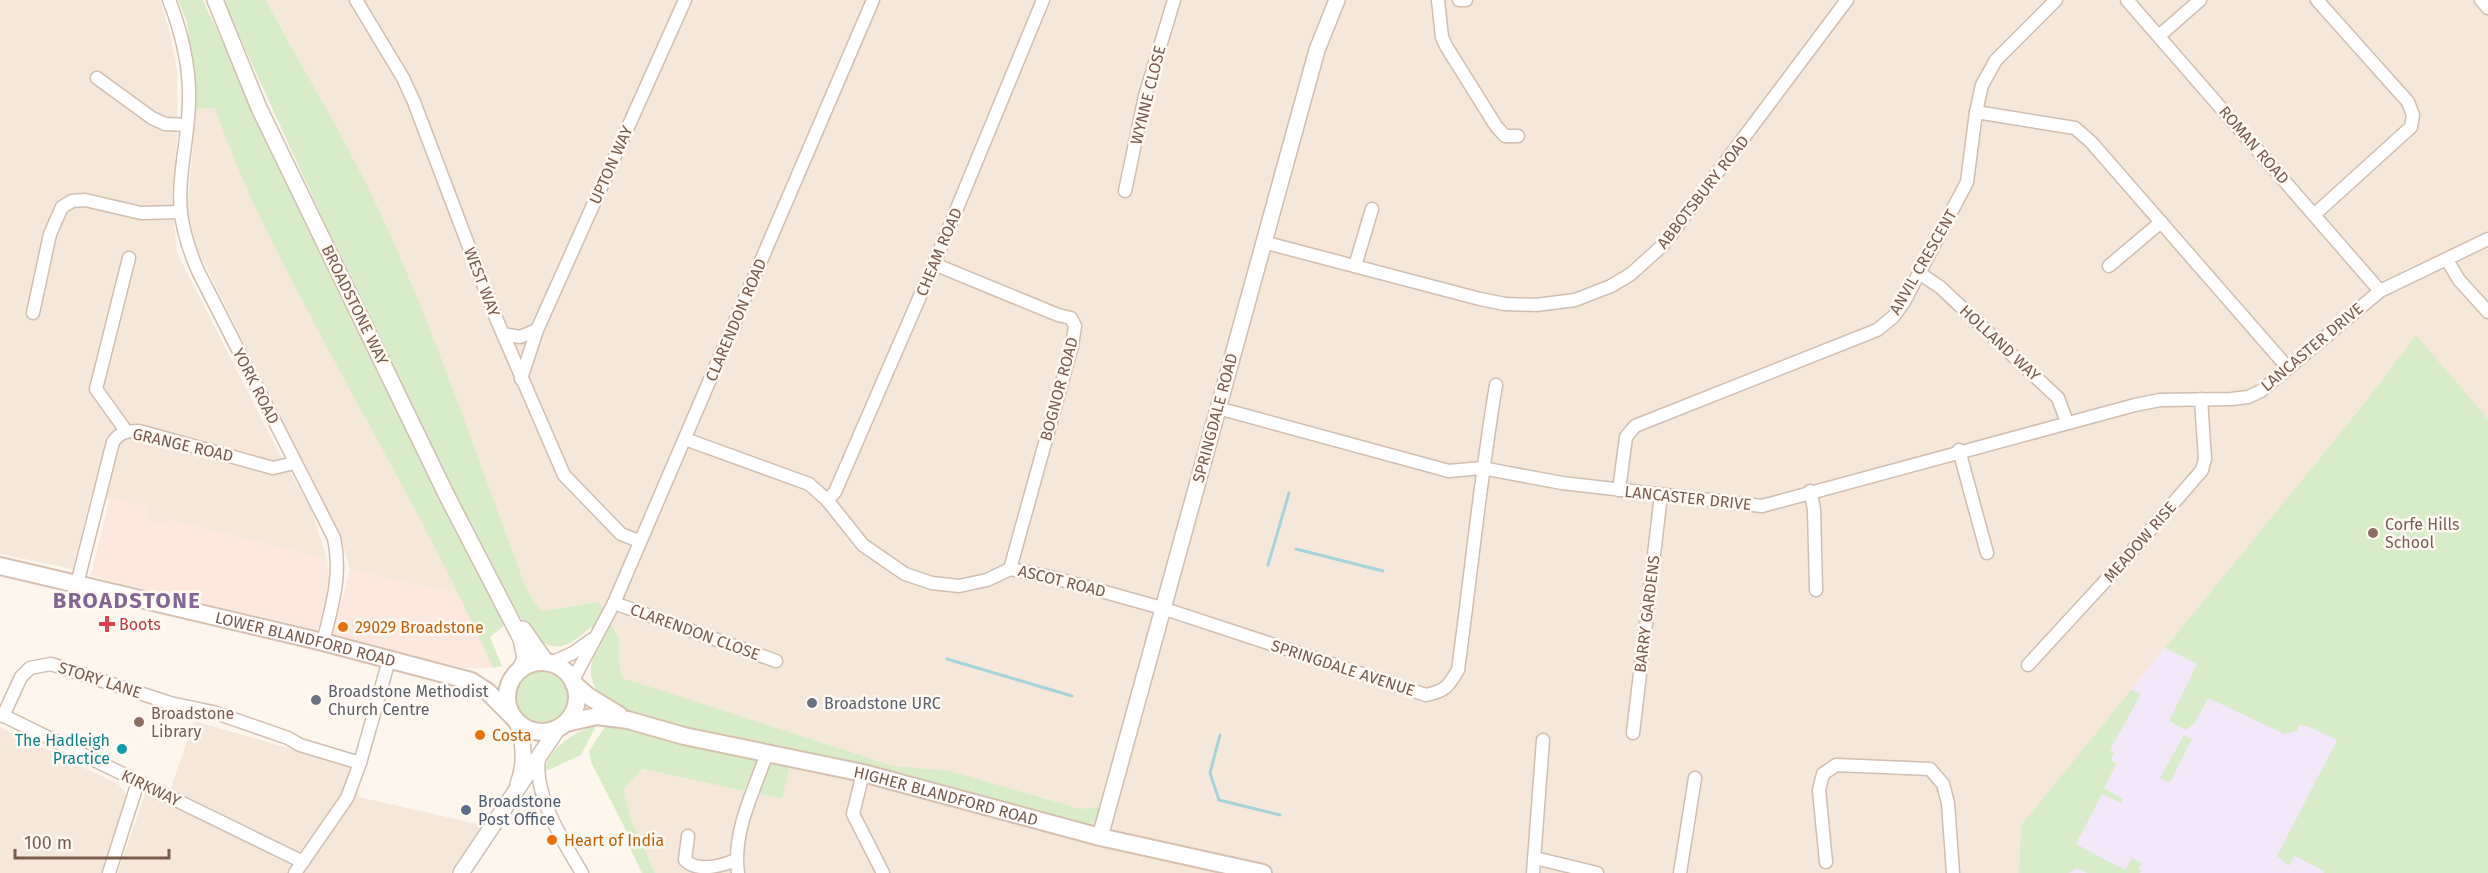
<svg xmlns="http://www.w3.org/2000/svg" width="2488" height="873" font-family="'Fira Sans',sans-serif">
<rect width="100%" height="100%" fill="#fdf6ec"/>
<g fill="#f5e8da">
<polygon points="0,0 160,0 171,37 177,70 178,128 172,196 177,253 277,449 312,511 327,560 167,519 165,524 146,521 148,507 91,495 73,569 0,554"/>
<polygon points="266,0 2488,0 2488,419 2416,336 2367,400 2021,825 2019,873 655,873 632,822 623,790 643,769 782,799 651,688 623,677 620,670 619,638 601,604 598,602 541,611 527,590 427,326 376,205 345,143"/>
<polygon points="214,108 252,199 292,281 461,595 350,570 341,537 196,247 187,214 196,109"/>
<polygon points="194,721 355,767 359,797 482,825 451,873 118,873 149,781 170,790"/>
<polygon points="0,727 118,784 124,791 126,798 103,873 0,873"/>
</g>
<g fill="#fde8e0">
<polygon points="110,497 148,507 147,521 165,524 167,519 327,560 329,579 327,597 323,615 317,630 91,576"/>
<polygon points="350,570 461,595 493,668 464,668 333,635"/>
</g>
<polygon fill="#f3e8fa" points="2416,335 2488,419 2451,873 2019,873 2021,825 2367,400"/>
<g fill="#d8ecc9">
<path d="M178,0H203L267,140L378,374L508,623L490,637L502,666L493,668C422,508 327,359 252,200C238,170 227,139 214,108L196,109L187,22Z"/>
<path d="M223,0H266C302,68 343,134 376,204C435,329 478,461 527,590L541,611L598,602L601,604L619,638L620,670L623,678L893,766L950,771L1080,809L1099,807L1096,822L1079,826L792,753L782,799L759,794L763,782L751,775L744,791L643,769L623,790L632,822L655,873H642L627,842L631,840L591,762L589,751L605,727L607,706C584,673 589,671 601,635L591,627C577,639 563,653 544,643C520,630 484,550 470,524C382,352 303,176 223,0Z"/>
<polygon points="2416,335 2488,419 2488,873 2323,873 2324,871 2295,856 2289,866 2277,856 2337,740 2307,726 2299,725 2297,731 2284,734 2208,698 2195,723 2186,730 2169,721 2197,664 2165,648 2367,400"/>
<circle cx="543" cy="697" r="27"/>
<polygon points="2131,690 2141,694 2110,750 2114,753 2111,760 2117,763 2104,788 2123,799 2121,803 2102,794 2076,844 2125,870 2132,858 2142,863 2138,869 2141,871 2140,873 2087,873 2077,868 2069,873 2019,873 2021,825"/>
<path d="M596,726L581,755L544,772C548,749 574,731 596,726Z"/>
<polygon points="2184,735 2192,739 2170,783 2160,778"/>
</g>
<g fill="none" stroke-linecap="round" stroke-linejoin="round">
<g stroke="#a5d3da" stroke-width="3">
<polyline points="1296,549 1383,571"/>
<polyline points="1268,565 1289,493"/>
<polyline points="947,659 1072,696"/>
<polyline points="1220,735 1210,773 1219,800 1280,815"/>
</g>
<defs>
<g id="minor">
<path d="M169,0C181,30 190,67 189,99C189,137 177,176 181,214C184,234 190,253 198,271L334,538C342,575 332,606 323,642"/>
<polyline points="356,0 403,78 414,102 496,318 564,475 621,534 639,541"/>
<polyline points="1438,0 1442,37 1446,46 1496,126 1505,136 1518,136"/>
<polyline points="1459,0 1466,0"/>
<polyline points="2127,0 2380,291"/>
<polyline points="2481,0 2488,8"/>
<polyline points="2159,36 2200,0"/>
<polyline points="97,78 152,118 165,124 187,125"/>
<polyline points="1976,112 2075,128 2091,142 2288,368"/>
<polyline points="1125,191 1145,96 1174,0"/>
<polyline points="2315,214 2411,127 2413,115 2408,102 2317,0"/>
<polyline points="1263,242 1480,299 1505,304 1536,305 1575,300 1611,286 1631,274 1663,245 1847,0"/>
<polyline points="2447,260 2459,280 2488,312"/>
<polyline points="934,264 1058,315 1071,318 1075,326 1072,346 1010,569"/>
<polyline points="1355,266 1372,209"/>
<polyline points="2109,266 2161,222"/>
<polyline points="1919,273 1940,287 2058,398 2067,422"/>
<polyline points="33,313 50,234 62,207 72,201 85,200 141,213 181,212"/>
<polyline points="503,334 520,337 537,330"/>
<polyline points="521,379 537,330 685,0"/>
<polyline points="1218,408 1449,471 1482,468 1562,483 1762,506 2135,405 2160,400 2231,399 2248,397 2261,391 2380,291 2488,239"/>
<polyline points="126,431 96,389 129,258"/>
<path d="M685,439L809,484L827,500L863,545L905,574L932,583L959,586L987,580L1010,569L1051,577L1162,608L1426,695C1445,691 1448,687 1458,670C1471,575 1480,480 1496,385"/>
<polyline points="1959,450 1987,553"/>
<polyline points="1619,490 1626,437 1635,426 1877,330 1893,317 1904,302 1967,182 1976,112 1982,85 1996,60 2056,0"/>
<polyline points="1810,491 1814,509 1816,590"/>
<polyline points="827,500 835,492 934,264 1043,0"/>
<path d="M77,584L113,442C120,432 126,431 139,431L273,468L295,463"/>
<polyline points="614,603 776,661"/>
<polyline points="551,663 573,653 591,640"/>
<polyline points="2028,665 2119,566 2202,470 2205,459 2201,399"/>
<polyline points="573,680 614,603 873,0"/>
<polyline points="0,714 303,862"/>
<polyline points="3,716 21,677 30,668 51,664 170,703 213,712 288,738 300,745 360,763"/>
<polyline points="1633,733 1661,495"/>
<path d="M539,759C533,794 564,843 582,873"/>
<polyline points="863,773 853,814 883,873"/>
<path d="M688,836L685,860C698,873 721,866 736,860"/>
<polyline points="1535,858 1597,873"/>
<polyline points="1826,862 1819,790 1823,774 1836,765 1930,769 1943,784 1948,803 1953,873"/>
<polyline points="109,873 138,782"/>
<polyline points="295,873 347,798 360,763 389,660"/>
<path d="M738,873C732,832 754,791 767,753"/>
<polyline points="1533,873 1543,740"/>
<polyline points="1680,873 1695,778"/>
</g>
<g id="tertiary">
<polyline points="215,0 259,108 447,496 521,639 525,658 520,670"/>
<polyline points="523,629 547,663"/>
<path d="M517,722C524,741 526,764 518,784"/>
<polyline points="1100,837 1317,50 1337,0"/>
<polyline points="461,873 558,728"/>
</g>
<g id="secondary">
<path id="s1" d="M0,566L323,642L471,681L488,692L514,718"/>
<circle cx="542" cy="697" r="35"/>
<polyline points="574,684 588,696 619,715"/>
<path id="s2" d="M566,723L597,716L628,720L684,736L863,773L1100,837L1263,873"/>
</g>
</defs>
<use href="#minor" stroke="#d1beb0" stroke-width="15"/>
<use href="#tertiary" stroke="#d1beb0" stroke-width="18"/>
<use href="#secondary" stroke="#d6c0b0" stroke-width="20"/>
<use href="#minor" stroke="#fff" stroke-width="12"/>
<use href="#tertiary" stroke="#fff" stroke-width="15"/>
<use href="#secondary" stroke="#fff" stroke-width="16"/>
</g>
<g fill="#8d6e63" stroke="#fffaf3" stroke-width="2">
<circle cx="2373" cy="533" r="6"/>
<circle cx="139" cy="722" r="6"/>
</g>
<path fill="#e0444e" stroke="#fffaf3" stroke-width="2" d="M104 615h6v6h6v6h-6v6h-6v-6h-6v-6h6z"/>
<g fill="#e8710a" stroke="#fffaf3" stroke-width="2">
<circle cx="343" cy="627" r="6"/>
<circle cx="480" cy="735" r="6"/>
<circle cx="552" cy="840" r="6"/>
</g>
<g fill="#6b7280" stroke="#fffaf3" stroke-width="2">
<circle cx="316" cy="700" r="6"/>
<circle cx="812" cy="703" r="6"/>
</g>
<circle fill="#0f9aa8" stroke="#fffaf3" stroke-width="2" cx="122" cy="749" r="6"/>
<circle fill="#5c6f8a" stroke="#fffaf3" stroke-width="2" cx="466" cy="810" r="6"/>
<g text-anchor="middle" dominant-baseline="central" stroke-width="5" stroke-linejoin="round" paint-order="stroke">
<g font-size="16" fill="#7a5c4d" stroke="#fffaf3">
<text transform="translate(1148 95) rotate(-76)">WYNNE CLOSE</text>
<text transform="translate(2254 145) rotate(49)">ROMAN ROAD</text>
<text transform="translate(611 165) rotate(-66)">UPTON WAY</text>
<text transform="translate(1703 192) rotate(-52)">ABBOTSBURY ROAD</text>
<text transform="translate(939 252) rotate(-67)">CHEAM ROAD</text>
<text transform="translate(1923 262) rotate(-60)">ANVIL CRESCENT</text>
<text transform="translate(482 282) rotate(69)">WEST WAY</text>
<text transform="translate(355 305) rotate(64)">BROADSTONE WAY</text>
<text transform="translate(736 320) rotate(-67)">CLARENDON ROAD</text>
<text transform="translate(2000 343) rotate(43)">HOLLAND WAY</text>
<text transform="translate(2312 347) rotate(-40)">LANCASTER DRIVE</text>
<text transform="translate(256 386) rotate(63)">YORK ROAD</text>
<text transform="translate(1059 389) rotate(-75)">BOGNOR ROAD</text>
<text transform="translate(1215 418) rotate(-75)">SPRINGDALE ROAD</text>
<text transform="translate(183 445) rotate(13)">GRANGE ROAD</text>
<text transform="translate(1688 498) rotate(6)">LANCASTER DRIVE</text>
<text transform="translate(2140 542) rotate(-49)">MEADOW RISE</text>
<text transform="translate(1062 581) rotate(14)">ASCOT ROAD</text>
<text transform="translate(1647 614) rotate(-83)">BARRY GARDENS</text>
<text transform="translate(695 632) rotate(20)">CLARENDON CLOSE</text>
<text stroke="none"><textPath href="#s1" startOffset="314">LOWER BLANDFORD ROAD</textPath></text>
<text transform="translate(1343 668) rotate(18)">SPRINGDALE AVENUE</text>
<text transform="translate(100 680) rotate(18)">STORY LANE</text>
<text transform="translate(151 788) rotate(26)">KIRKWAY</text>
<text stroke="none"><textPath href="#s2" startOffset="390">HIGHER BLANDFORD ROAD</textPath></text>
</g>
<g font-size="16" fill="#785e54" stroke="#fffaf3" text-anchor="start">
<text x="2385" y="524">Corfe Hills<tspan x="2385" dy="18">School</tspan></text>
<text x="151" y="713">Broadstone<tspan x="151" dy="18">Library</tspan></text>
</g>
<g font-size="16" fill="#be3a42" stroke="#fffaf3" text-anchor="start">
<text x="119" y="624">Boots</text>
</g>
<g font-size="16" fill="#c56008" stroke="#fffaf3" text-anchor="start">
<text x="355" y="627">29029 Broadstone</text>
<text x="492" y="735">Costa</text>
<text x="564" y="840">Heart of India</text>
</g>
<g font-size="16" fill="#5b616d" stroke="#fffaf3" text-anchor="start">
<text x="328" y="691">Broadstone Methodist<tspan x="328" dy="18">Church Centre</tspan></text>
<text x="824" y="703">Broadstone URC</text>
</g>
<g font-size="16" fill="#0d838f" stroke="#fffaf3" text-anchor="end">
<text x="110" y="740">The Hadleigh<tspan x="110" dy="18">Practice</tspan></text>
</g>
<g font-size="16" fill="#4e5e75" stroke="#fffaf3" text-anchor="start">
<text x="478" y="801">Broadstone<tspan x="478" dy="18">Post Office</tspan></text>
</g>
<g font-size="22" font-weight="bold" letter-spacing="1.5" fill="#846695" stroke="#fffaf3">
<text x="127" y="600">BROADSTONE</text>
</g>
</g>
<path d="M15 849v9h154v-9" fill="none" stroke="#7a5c4d" stroke-width="3"/>
<text x="24" y="849" font-size="18" fill="#7a5c4d" stroke="#fffaf3" stroke-width="4.5" paint-order="stroke">100 m</text>
</svg>
